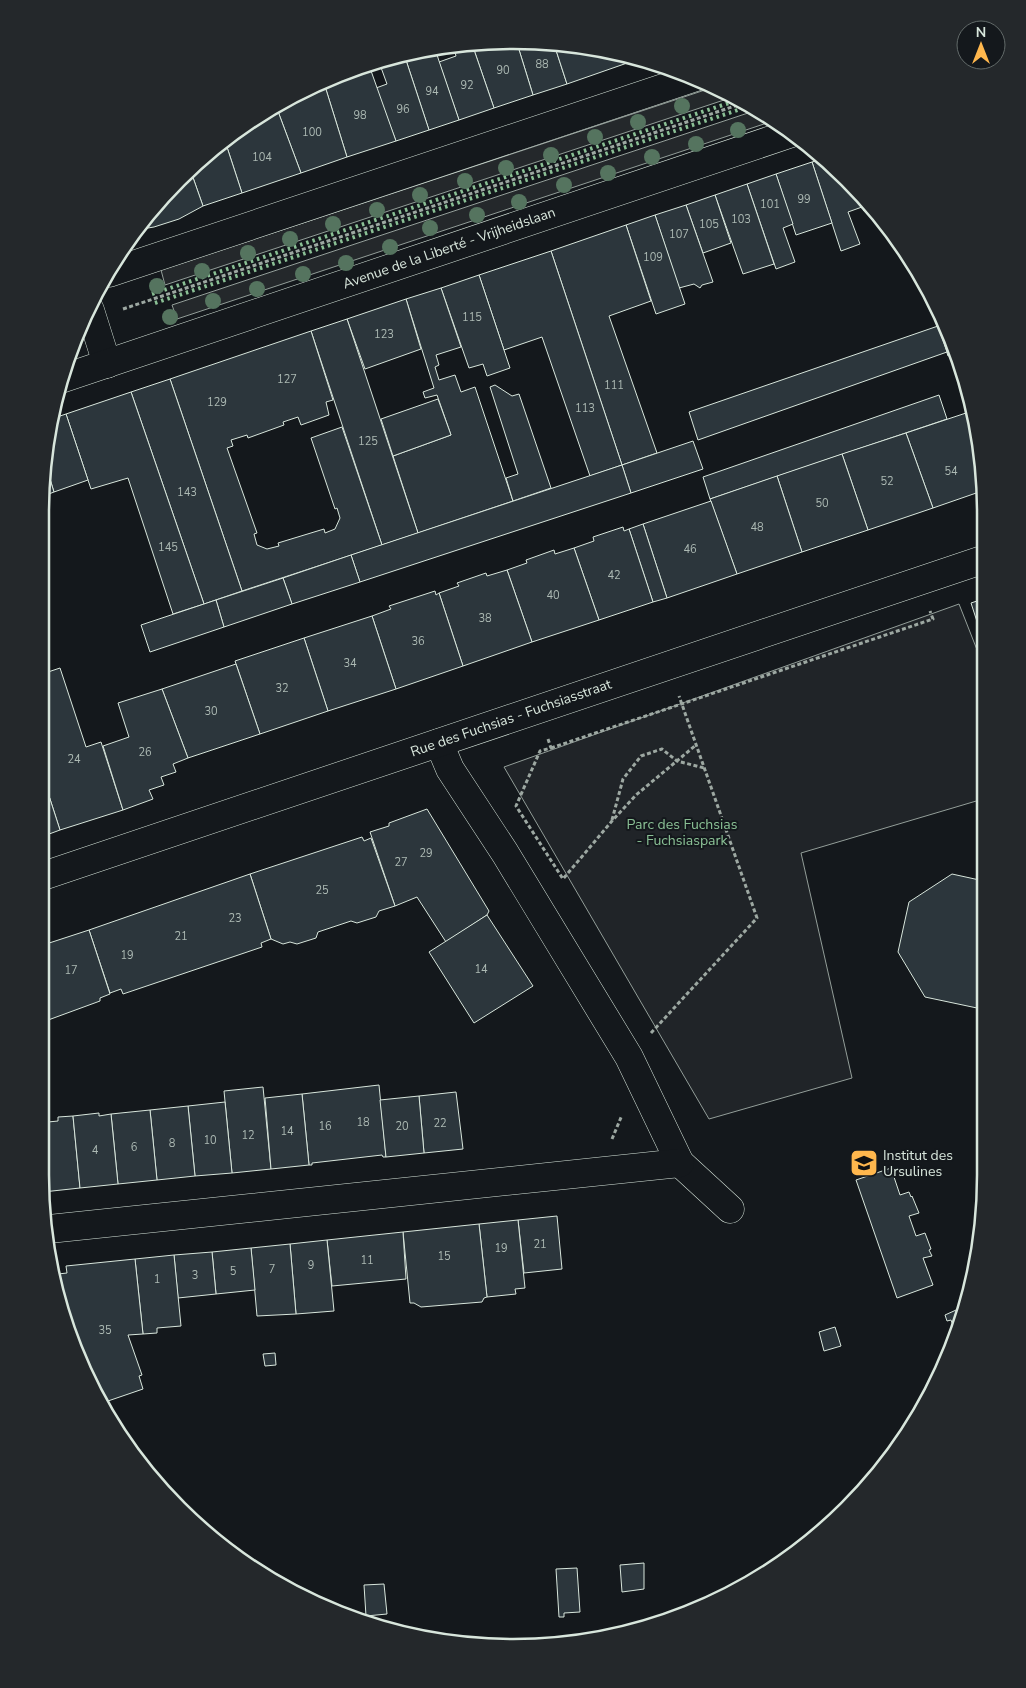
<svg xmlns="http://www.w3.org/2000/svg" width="1026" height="1688" font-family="'Nunito Sans',sans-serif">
<rect width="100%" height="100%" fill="#14181c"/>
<polygon fill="#202428" stroke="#939e99" points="959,604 983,665 983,799 801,853 852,1078 709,1119 504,767"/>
<g fill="#24282b" stroke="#939e99">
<polygon points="714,87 733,97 165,285 161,270"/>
<polygon points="757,110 776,120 177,319 172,305"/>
</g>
<g fill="#2c363c" stroke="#d8e6dc">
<polygon points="516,40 554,44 567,84 533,95"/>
<polygon points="516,40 533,95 494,108 472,44"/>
<polygon points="472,44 494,108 459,120 439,62 456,56 454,49"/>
<polygon points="554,44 606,49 628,56 630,62 567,84"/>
<polygon points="419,50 421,58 436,52 459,120 429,130 404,54"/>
<polygon points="404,54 429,130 396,141 376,88 387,84 379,62"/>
<polygon points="370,68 396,141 347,157 324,83"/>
<polygon points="324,83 347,157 301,173 276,106 309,88"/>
<polygon points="276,106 301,173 242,193 225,141 250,120"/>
<polygon points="225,141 242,193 203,206 190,169"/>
<polygon points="823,159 848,179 857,191 862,207 848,212 860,244 841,251 812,162"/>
<polygon points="812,162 832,223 796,235 776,174"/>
<polygon points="190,169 203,206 179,219 154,227 136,230 179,178"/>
<polygon points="776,174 793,224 783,228 795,262 776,269 747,184"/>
<polygon points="747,184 774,264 743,274 715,195"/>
<polygon points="857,191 870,208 864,211"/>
<polygon points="715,195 731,243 703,253 686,205"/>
<polygon points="686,205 713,282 702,285 700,288 694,284 679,288 655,215"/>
<polygon points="655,215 685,304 656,314 626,225"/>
<polygon points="626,225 651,301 609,316 657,453 622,465 551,251"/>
<polygon points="551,251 622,465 590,476 542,337 504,350 479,275"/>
<polygon points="921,274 922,276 957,353 948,356"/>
<polygon points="479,275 510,368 487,376 483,364 469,368 441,288"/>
<polygon points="441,288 461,347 436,355 439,365 435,367 439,380 455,375 461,392 475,387 513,501 418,533 393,456 451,435 437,395 425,398 423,392 434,388 406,299"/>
<polygon points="406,299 421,349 365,369 347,319"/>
<polygon points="347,319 418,533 382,545 311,331"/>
<polygon points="938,326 947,352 698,440 689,412"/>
<polygon points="311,331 333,400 326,402 329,415 301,425 298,417 283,422 284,425 248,438 247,435 231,440 233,446 227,448 257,533 254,534 257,545 267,549 279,546 278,543 324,529 325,533 335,529 340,518 337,508 335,509 311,438 342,427 382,545 242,591 170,379"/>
<polygon points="957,353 965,379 959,381 950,355"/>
<polygon points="170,379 242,591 204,604 131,392"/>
<polygon points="495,385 512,396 519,394 551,488 513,501 506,478 518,474 490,387"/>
<polygon points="131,392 204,604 173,614 128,478 91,489 66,414"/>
<polygon points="939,395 947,419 710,499 703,477"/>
<polygon points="438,399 451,435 393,456 381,419"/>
<polygon points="972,411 982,452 982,491 933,508 906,433"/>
<polygon points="66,414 88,480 54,492 45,463 54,418"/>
<polygon points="906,433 933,508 868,530 842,454"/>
<polygon points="693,441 703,469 631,493 622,465"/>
<polygon points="842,454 868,530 802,552 777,476"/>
<polygon points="45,463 54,492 41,497 41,482"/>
<polygon points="622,465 631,493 360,582 351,555"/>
<polygon points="777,476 802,552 737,574 710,499"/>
<polygon points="711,501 737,574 667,598 643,524"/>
<polygon points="643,524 667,598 653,602 629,529"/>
<polygon points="623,527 624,531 629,529 653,602 599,620 574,548 594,541 593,537"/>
<polygon points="574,548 599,620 532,642 507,570 527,563 526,560 554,550 555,554"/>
<polygon points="351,555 360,582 292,604 283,578"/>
<polygon points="507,570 532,642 463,666 439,593 459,586 457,583 486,573 487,576"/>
<polygon points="283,578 292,604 224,627 216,600"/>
<polygon points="435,591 436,595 439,593 463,666 396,689 372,616 391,609 389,606"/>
<polygon points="983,599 983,640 971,603"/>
<polygon points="216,600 224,627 150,652 141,625"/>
<polygon points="372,616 396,689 328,711 304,638"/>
<polygon points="304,638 328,711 260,734 235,661"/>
<polygon points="236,664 260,734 188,758 162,689"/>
<polygon points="60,668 86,747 101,742 123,810 60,830 41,771 41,670 42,674"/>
<polygon points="162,689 188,758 173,764 176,772 161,777 164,785 149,790 153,799 123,810 103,746 129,737 118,703"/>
<polygon points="41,771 60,830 41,837"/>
<polygon points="427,809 489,911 487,915 446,942 417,897 395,906 370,832 389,826 389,823"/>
<polygon points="362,837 364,841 371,838 395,906 379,911 376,917 357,923 351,921 318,932 316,938 297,944 290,942 283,944 271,939 250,874"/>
<polygon points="250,874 271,939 261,943 262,947 123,994 121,989 110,993 89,930"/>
<polygon points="952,874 984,881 984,1003 977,1008 925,997 898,952 909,902"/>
<polygon points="487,915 533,986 474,1023 429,952"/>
<polygon points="89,930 110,994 100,998 100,1001 40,1023 40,946"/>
<polygon points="379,1085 386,1157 383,1157 382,1155 312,1163 312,1165 309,1165 302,1094"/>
<polygon points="263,1087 271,1169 232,1173 224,1091"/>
<polygon points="456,1092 463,1149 424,1153 419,1096"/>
<polygon points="302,1094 309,1165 271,1169 265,1098"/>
<polygon points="419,1096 424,1153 386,1157 380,1100"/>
<polygon points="40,1101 48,1122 58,1121 58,1117 73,1116 80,1188 43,1192 40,1175"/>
<polygon points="225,1102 232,1173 195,1176 188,1106"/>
<polygon points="188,1106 195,1176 157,1180 150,1110"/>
<polygon points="150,1110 157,1180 118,1184 111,1114"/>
<polygon points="99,1113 99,1116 111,1114 118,1184 80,1188 73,1116"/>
<polygon points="891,1168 900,1195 909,1192 911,1197 912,1196 919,1213 909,1216 916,1236 925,1233 931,1249 929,1250 932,1256 923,1258 933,1285 897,1298 856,1180"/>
<polygon points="557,1216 562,1269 524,1273 518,1220"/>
<polygon points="518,1220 525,1288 515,1289 516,1294 487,1297 479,1224"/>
<polygon points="479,1224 487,1297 484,1298 482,1302 421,1307 414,1303 410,1303 403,1232"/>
<polygon points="403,1232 406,1279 332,1286 327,1240"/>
<polygon points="327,1240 334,1311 296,1314 290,1244"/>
<polygon points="290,1244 296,1314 257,1316 251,1248"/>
<polygon points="251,1248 255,1290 216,1294 212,1252"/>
<polygon points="212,1252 216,1294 178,1298 174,1255"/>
<polygon points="174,1255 181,1326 157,1328 157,1333 143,1334 135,1259"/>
<polygon points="135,1259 143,1334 128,1335 142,1375 139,1376 143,1389 105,1402 65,1327 57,1275 58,1274 67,1273 66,1266"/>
<polygon points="965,1306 961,1326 954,1328 951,1320 947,1321 945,1315"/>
<polygon points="835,1327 841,1346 824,1351 819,1332"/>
<polygon points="275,1353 276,1365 265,1366 263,1354"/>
<polygon points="644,1563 644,1589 622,1592 620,1565"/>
<polygon points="577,1568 580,1612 564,1613 564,1617 559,1617 556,1569"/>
<polygon points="384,1584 387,1614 366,1616 364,1585"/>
</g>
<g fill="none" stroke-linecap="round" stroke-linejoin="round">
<defs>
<g id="street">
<polyline points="90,310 107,364"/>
<polyline points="439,743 450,769 505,853 629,1057 680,1163 730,1209"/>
<polyline points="40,877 982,560"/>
<polyline points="49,1229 680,1163"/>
</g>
<g id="primary">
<polyline points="109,273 696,77"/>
<polyline points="61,379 792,133"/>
</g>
</defs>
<use href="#street" stroke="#d8e6dc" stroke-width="29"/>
<use href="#primary" stroke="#d8e6dc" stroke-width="29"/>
<g stroke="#9da8a2" stroke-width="3" stroke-dasharray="4 2.5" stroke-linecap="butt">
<polyline points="123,309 744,103"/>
<polyline points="548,739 551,748 540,751 516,806 563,879 612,821 636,795 696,745"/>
<polyline points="551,748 933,619 930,611"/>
<polyline points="612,820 623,779 641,756 662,749 677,761 704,768"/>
<polyline points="651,1033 757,918 679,696"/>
<polyline points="612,1139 622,1115"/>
</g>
<use href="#street" stroke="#14181c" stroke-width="28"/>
<use href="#primary" stroke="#14181c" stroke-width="28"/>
<g stroke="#8ac095" stroke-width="4" stroke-dasharray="2.5 4" stroke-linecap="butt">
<polyline points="152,294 738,100"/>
<polyline points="155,303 750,106"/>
</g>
</g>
<g fill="#55745f">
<circle cx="682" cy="106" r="8"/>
<circle cx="638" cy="122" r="8"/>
<circle cx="738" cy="130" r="8"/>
<circle cx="595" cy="137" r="8"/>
<circle cx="696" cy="144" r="8"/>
<circle cx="551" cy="155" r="8"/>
<circle cx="652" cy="157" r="8"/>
<circle cx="506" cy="168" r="8"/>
<circle cx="608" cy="173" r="8"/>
<circle cx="465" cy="181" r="8"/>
<circle cx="564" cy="185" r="8"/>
<circle cx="420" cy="195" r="8"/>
<circle cx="519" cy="202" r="8"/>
<circle cx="377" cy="210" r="8"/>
<circle cx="477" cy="215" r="8"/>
<circle cx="333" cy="224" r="8"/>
<circle cx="430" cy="228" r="8"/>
<circle cx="290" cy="239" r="8"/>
<circle cx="390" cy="247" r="8"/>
<circle cx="248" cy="253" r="8"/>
<circle cx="346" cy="263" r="8"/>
<circle cx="202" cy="271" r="8"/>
<circle cx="303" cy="274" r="8"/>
<circle cx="157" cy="286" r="8"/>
<circle cx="257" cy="289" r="8"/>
<circle cx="213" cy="301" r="8"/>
<circle cx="170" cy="317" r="8"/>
</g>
<defs>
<symbol id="school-square" viewBox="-11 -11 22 22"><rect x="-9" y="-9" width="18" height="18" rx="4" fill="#ffb74d" stroke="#14181c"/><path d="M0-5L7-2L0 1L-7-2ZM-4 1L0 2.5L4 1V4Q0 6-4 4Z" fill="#111"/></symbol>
</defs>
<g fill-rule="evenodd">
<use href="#school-square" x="848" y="1147" width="32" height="32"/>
</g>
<g text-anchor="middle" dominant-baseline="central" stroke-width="4" stroke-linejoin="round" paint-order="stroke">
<g font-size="11" fill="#adbab4">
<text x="542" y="64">88</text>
<text x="503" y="70">90</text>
<text x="467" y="85">92</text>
<text x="432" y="91">94</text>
<text x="403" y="109">96</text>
<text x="360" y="115">98</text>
<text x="312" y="132">100</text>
<text x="262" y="157">104</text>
<text x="804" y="199">99</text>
<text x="770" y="204">101</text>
<text x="741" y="219">103</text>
<text x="709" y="224">105</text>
<text x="679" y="234">107</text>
<text x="653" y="257">109</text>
<text x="472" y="317">115</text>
<text x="384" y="334">123</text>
<text x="287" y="379">127</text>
<text x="614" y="385">111</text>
<text x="217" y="402">129</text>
<text x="585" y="408">113</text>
<text x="368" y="441">125</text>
<text x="951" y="471">54</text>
<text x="887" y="481">52</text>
<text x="187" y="492">143</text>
<text x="822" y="503">50</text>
<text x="757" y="527">48</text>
<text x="168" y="547">145</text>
<text x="690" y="549">46</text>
<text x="614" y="575">42</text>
<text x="553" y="595">40</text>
<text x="485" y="618">38</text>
<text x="418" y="641">36</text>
<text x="350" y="663">34</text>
<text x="282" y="688">32</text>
<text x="211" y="711">30</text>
<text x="145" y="752">26</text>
<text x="74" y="759">24</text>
<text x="426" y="853">29</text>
<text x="401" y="862">27</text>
<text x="322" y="890">25</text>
<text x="235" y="918">23</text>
<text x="181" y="936">21</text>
<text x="127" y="955">19</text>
<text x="481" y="969">14</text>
<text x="71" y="970">17</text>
<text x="363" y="1122">18</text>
<text x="440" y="1123">22</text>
<text x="325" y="1126">16</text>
<text x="402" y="1126">20</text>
<text x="287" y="1131">14</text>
<text x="248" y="1135">12</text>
<text x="210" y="1140">10</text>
<text x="172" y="1143">8</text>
<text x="134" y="1147">6</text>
<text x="95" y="1150">4</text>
<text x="540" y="1244">21</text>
<text x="501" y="1248">19</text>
<text x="444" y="1256">15</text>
<text x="367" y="1260">11</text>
<text x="311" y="1265">9</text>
<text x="272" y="1269">7</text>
<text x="233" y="1271">5</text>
<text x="195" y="1275">3</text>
<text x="157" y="1279">1</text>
<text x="105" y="1330">35</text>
</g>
<g font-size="14" fill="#d8e6dc" stroke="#14181c">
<text transform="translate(449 248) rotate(-19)">Avenue de la Liberté - Vrijheidslaan</text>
<text transform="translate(511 718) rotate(-19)">Rue des Fuchsias - Fuchsiasstraat</text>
</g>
<g font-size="14" fill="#8ac095" stroke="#14181c">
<text x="682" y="824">Parc des Fuchsias<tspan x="682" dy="16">- Fuchsiaspark</tspan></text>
</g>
<g font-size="14" fill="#d8e6dc" stroke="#14181c" text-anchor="start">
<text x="883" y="1155">Institut des<tspan x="883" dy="16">Ursulines</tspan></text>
</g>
</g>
<path d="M0 0H1026V1688H0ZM513 49H513A464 464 0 0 1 977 513V1175A464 464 0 0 1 513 1639H513A464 464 0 0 1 49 1175V513A464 464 0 0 1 513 49Z" fill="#24282b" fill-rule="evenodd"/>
<path fill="none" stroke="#d8e6dc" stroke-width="2.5" d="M513 49H513A464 464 0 0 1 977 513V1175A464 464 0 0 1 513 1639H513A464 464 0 0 1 49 1175V513A464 464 0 0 1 513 49Z"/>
<g transform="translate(981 45)"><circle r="24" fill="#14181c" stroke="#626a69"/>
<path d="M0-4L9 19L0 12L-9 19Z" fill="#ffb74d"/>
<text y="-8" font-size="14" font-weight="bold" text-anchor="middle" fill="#d8e6dc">N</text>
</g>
</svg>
